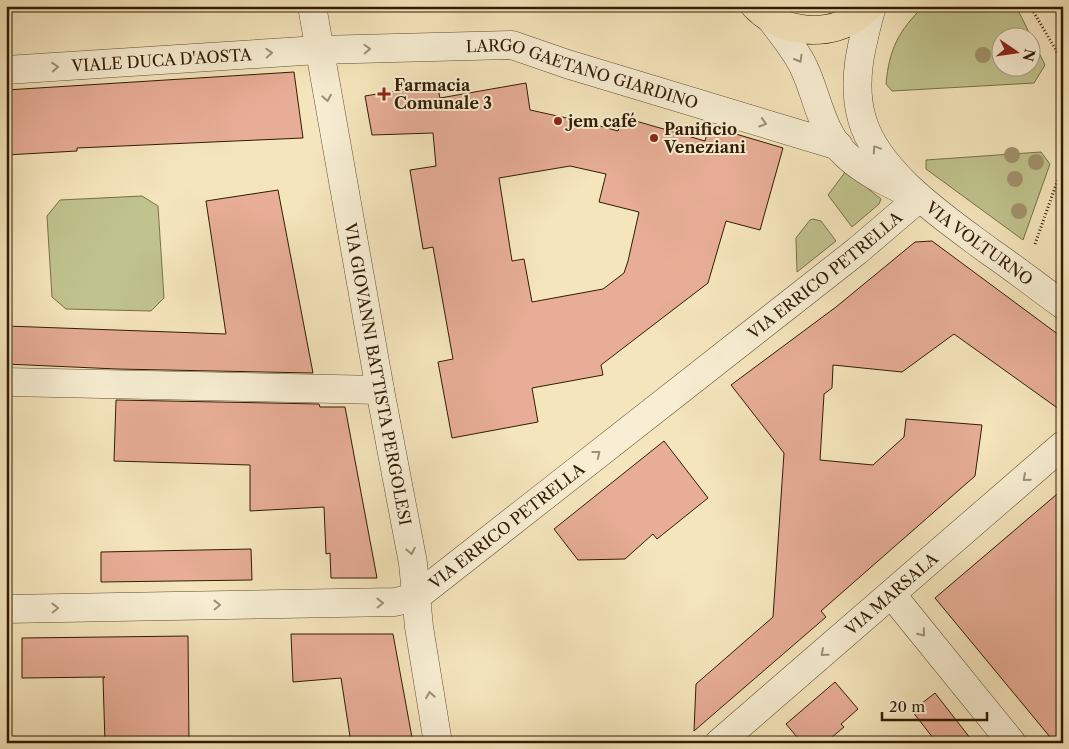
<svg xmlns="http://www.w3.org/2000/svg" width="1069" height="749" font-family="'Libre Caslon Text',serif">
<rect width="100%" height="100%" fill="#f5e5bc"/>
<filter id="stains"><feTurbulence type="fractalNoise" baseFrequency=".004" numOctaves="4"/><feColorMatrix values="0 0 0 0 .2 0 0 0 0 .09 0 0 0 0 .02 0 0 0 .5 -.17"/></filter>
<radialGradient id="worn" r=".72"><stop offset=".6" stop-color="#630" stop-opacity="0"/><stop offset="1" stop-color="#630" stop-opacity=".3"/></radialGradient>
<g fill="#c0c38e" stroke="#787049" fill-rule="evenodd">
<path d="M924,6H1016L1045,65L1034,83L892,91L886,84C889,49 899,30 924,6ZM1002,38H1032V68H1002Z"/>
<polygon points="1041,152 1050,164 1023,240 926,169 926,160"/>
<polygon points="846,171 881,199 879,204 852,227 828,195"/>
<polygon points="142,196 158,206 164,298 151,311 66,309 52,297 47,216 60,200"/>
<polygon points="813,219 821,221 836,241 797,272 796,238 810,220"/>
</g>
<g fill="#e7ad96" stroke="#311c04" fill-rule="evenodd">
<polygon points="294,72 303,138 77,148 77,151 6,155 6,90"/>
<path d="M526,83L530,110L585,122L618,131L622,117L705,141L709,126L783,148L760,230L726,221L708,283L601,365L603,375L532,388L538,422L452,438L438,362L453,359L433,247L423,249L410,170L436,166L433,133L372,135L365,96L437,84L440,98ZM570,166L606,174L599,202L639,212L628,261L624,273L603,289L532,302L524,259L512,261L499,178Z"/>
<polygon points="278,190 313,373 117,369 6,364 6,326 226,334 206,201"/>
<polygon points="932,241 1063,338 1063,412 954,334 902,372 833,365 832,388 824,394 820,460 873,465 904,437 906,419 982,425 975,476 821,611 826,617 694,731 696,684 773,617 784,453 731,385 836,307 915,242"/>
<polygon points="116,400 319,404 320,407 345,407 377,578 331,578 330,553 326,554 324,507 250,511 250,465 114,461"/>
<polygon points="664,441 708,498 657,539 653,534 625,559 578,560 554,529"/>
<polygon points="1063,489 1063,743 1055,743 935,598"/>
<polygon points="251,549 252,580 101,582 101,552"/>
<polygon points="291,634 393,634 413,743 351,743 341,678 293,682"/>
<polygon points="188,636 189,743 105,743 103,678 105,677 22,678 22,638"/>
<polygon points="835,682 858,709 841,724 844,727 825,743 802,743 786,724"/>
<polygon points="935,693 974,743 937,743 912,711"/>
</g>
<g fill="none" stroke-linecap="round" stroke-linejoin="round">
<defs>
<g id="minor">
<path id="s1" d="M312,6L380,390L413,563L419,627L438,743"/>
<path id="s2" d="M872,6C862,43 851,81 862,119C877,173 946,219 989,251C1014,268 1038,287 1063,305"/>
<path d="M771,19C783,36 797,51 805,70C818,99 822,133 846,155C863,171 884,181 905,191"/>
<path id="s3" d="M6,70L318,50L512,45L567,64L839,146"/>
<polyline points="6,382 380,390"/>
<polyline points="892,595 1012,743"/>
<path id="s4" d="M6,609L395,602L416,597L857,251L919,198"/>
<path id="s5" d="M719,743L1063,445"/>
</g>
<path id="major" d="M755,6C780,32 824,38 855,18C860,15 865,10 870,6"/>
</defs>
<use href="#minor" stroke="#624e32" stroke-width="29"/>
<use href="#major" stroke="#311c04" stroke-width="29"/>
<g stroke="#311c04" stroke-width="3" stroke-dasharray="1 2.5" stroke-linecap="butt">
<polyline points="1030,6 1063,62"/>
<polyline points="1035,244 1063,165"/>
</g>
<use href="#minor" stroke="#f8eed3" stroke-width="28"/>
<use href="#major" stroke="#f5e5bc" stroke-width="28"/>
</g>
<g fill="#a1926d">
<circle cx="983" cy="55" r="8"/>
<circle cx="1012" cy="155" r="8"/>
<circle cx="1036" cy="162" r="8"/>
<circle cx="1015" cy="179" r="8"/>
<circle cx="1019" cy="211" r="8"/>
</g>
<defs><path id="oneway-chevron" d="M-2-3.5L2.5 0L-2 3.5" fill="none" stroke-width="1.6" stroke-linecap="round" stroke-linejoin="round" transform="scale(1.25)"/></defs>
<g stroke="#9e9076">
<use href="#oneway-chevron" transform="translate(367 49) rotate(-2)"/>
<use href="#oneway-chevron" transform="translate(269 53) rotate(-3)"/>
<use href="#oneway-chevron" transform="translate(799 59) rotate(60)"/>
<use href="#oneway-chevron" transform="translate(55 67) rotate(-4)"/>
<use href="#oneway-chevron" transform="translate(327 98) rotate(80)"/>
<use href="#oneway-chevron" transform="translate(763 123) rotate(17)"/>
<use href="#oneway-chevron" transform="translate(876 149) rotate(-124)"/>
<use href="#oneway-chevron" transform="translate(597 454) rotate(-38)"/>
<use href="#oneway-chevron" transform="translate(1026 478) rotate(139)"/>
<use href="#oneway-chevron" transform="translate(411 551) rotate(79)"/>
<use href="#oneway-chevron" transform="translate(380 603) rotate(-1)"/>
<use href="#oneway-chevron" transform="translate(217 605) rotate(-1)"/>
<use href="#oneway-chevron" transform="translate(55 608) rotate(-1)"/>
<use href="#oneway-chevron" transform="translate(922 633) rotate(51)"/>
<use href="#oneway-chevron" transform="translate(824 653) rotate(139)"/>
<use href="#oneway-chevron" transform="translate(430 695) rotate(-99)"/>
</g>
<g fill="#8f2418" stroke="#f8eed3" stroke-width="2">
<path d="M381.5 86.5h5v5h5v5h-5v5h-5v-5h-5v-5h5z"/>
<circle cx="558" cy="121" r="5"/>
<circle cx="654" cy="138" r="5"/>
</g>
<g text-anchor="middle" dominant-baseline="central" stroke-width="4" stroke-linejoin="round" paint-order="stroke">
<g font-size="16" fill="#311c04" stroke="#f8eed3">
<text stroke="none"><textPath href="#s3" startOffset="156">VIALE DUCA D'AOSTA</textPath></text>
<text stroke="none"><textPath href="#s3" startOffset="581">LARGO GAETANO GIARDINO</textPath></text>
<text stroke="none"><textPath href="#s2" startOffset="289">VIA VOLTURNO</textPath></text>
<text stroke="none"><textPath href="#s4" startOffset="931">VIA ERRICO PETRELLA</textPath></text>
<text stroke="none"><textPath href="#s1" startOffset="374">VIA GIOVANNI BATTISTA PERGOLESI</textPath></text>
<text stroke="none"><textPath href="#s4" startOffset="526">VIA ERRICO PETRELLA</textPath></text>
<text stroke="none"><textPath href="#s5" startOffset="228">VIA MARSALA</textPath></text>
</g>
<g font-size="16" font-weight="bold" fill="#311c04" stroke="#f8eed3" text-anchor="start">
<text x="394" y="85">Farmacia<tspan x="394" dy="18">Comunale 3</tspan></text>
<text x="568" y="121">jem café</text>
<text x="664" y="129">Panificio<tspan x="664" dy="18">Veneziani</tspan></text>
</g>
</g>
<rect width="1069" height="749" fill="none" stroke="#f5e5bc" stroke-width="25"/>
<rect x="8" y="8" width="1054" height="734" fill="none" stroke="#311c04" stroke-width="2.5"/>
<rect x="12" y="12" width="1044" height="724" fill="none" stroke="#311c04"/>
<g transform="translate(1016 52) rotate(103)"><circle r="24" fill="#f8eed3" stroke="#a89a80"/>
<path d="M0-4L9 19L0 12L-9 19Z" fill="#8f2418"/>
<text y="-8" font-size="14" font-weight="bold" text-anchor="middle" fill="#311c04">N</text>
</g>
<path d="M882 712v8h105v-8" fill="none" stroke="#311c04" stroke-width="2.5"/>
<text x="889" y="712" font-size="15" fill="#311c04" stroke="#f8eed3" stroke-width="4" paint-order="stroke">20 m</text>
<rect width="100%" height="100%" filter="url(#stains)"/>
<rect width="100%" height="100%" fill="url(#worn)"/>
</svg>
